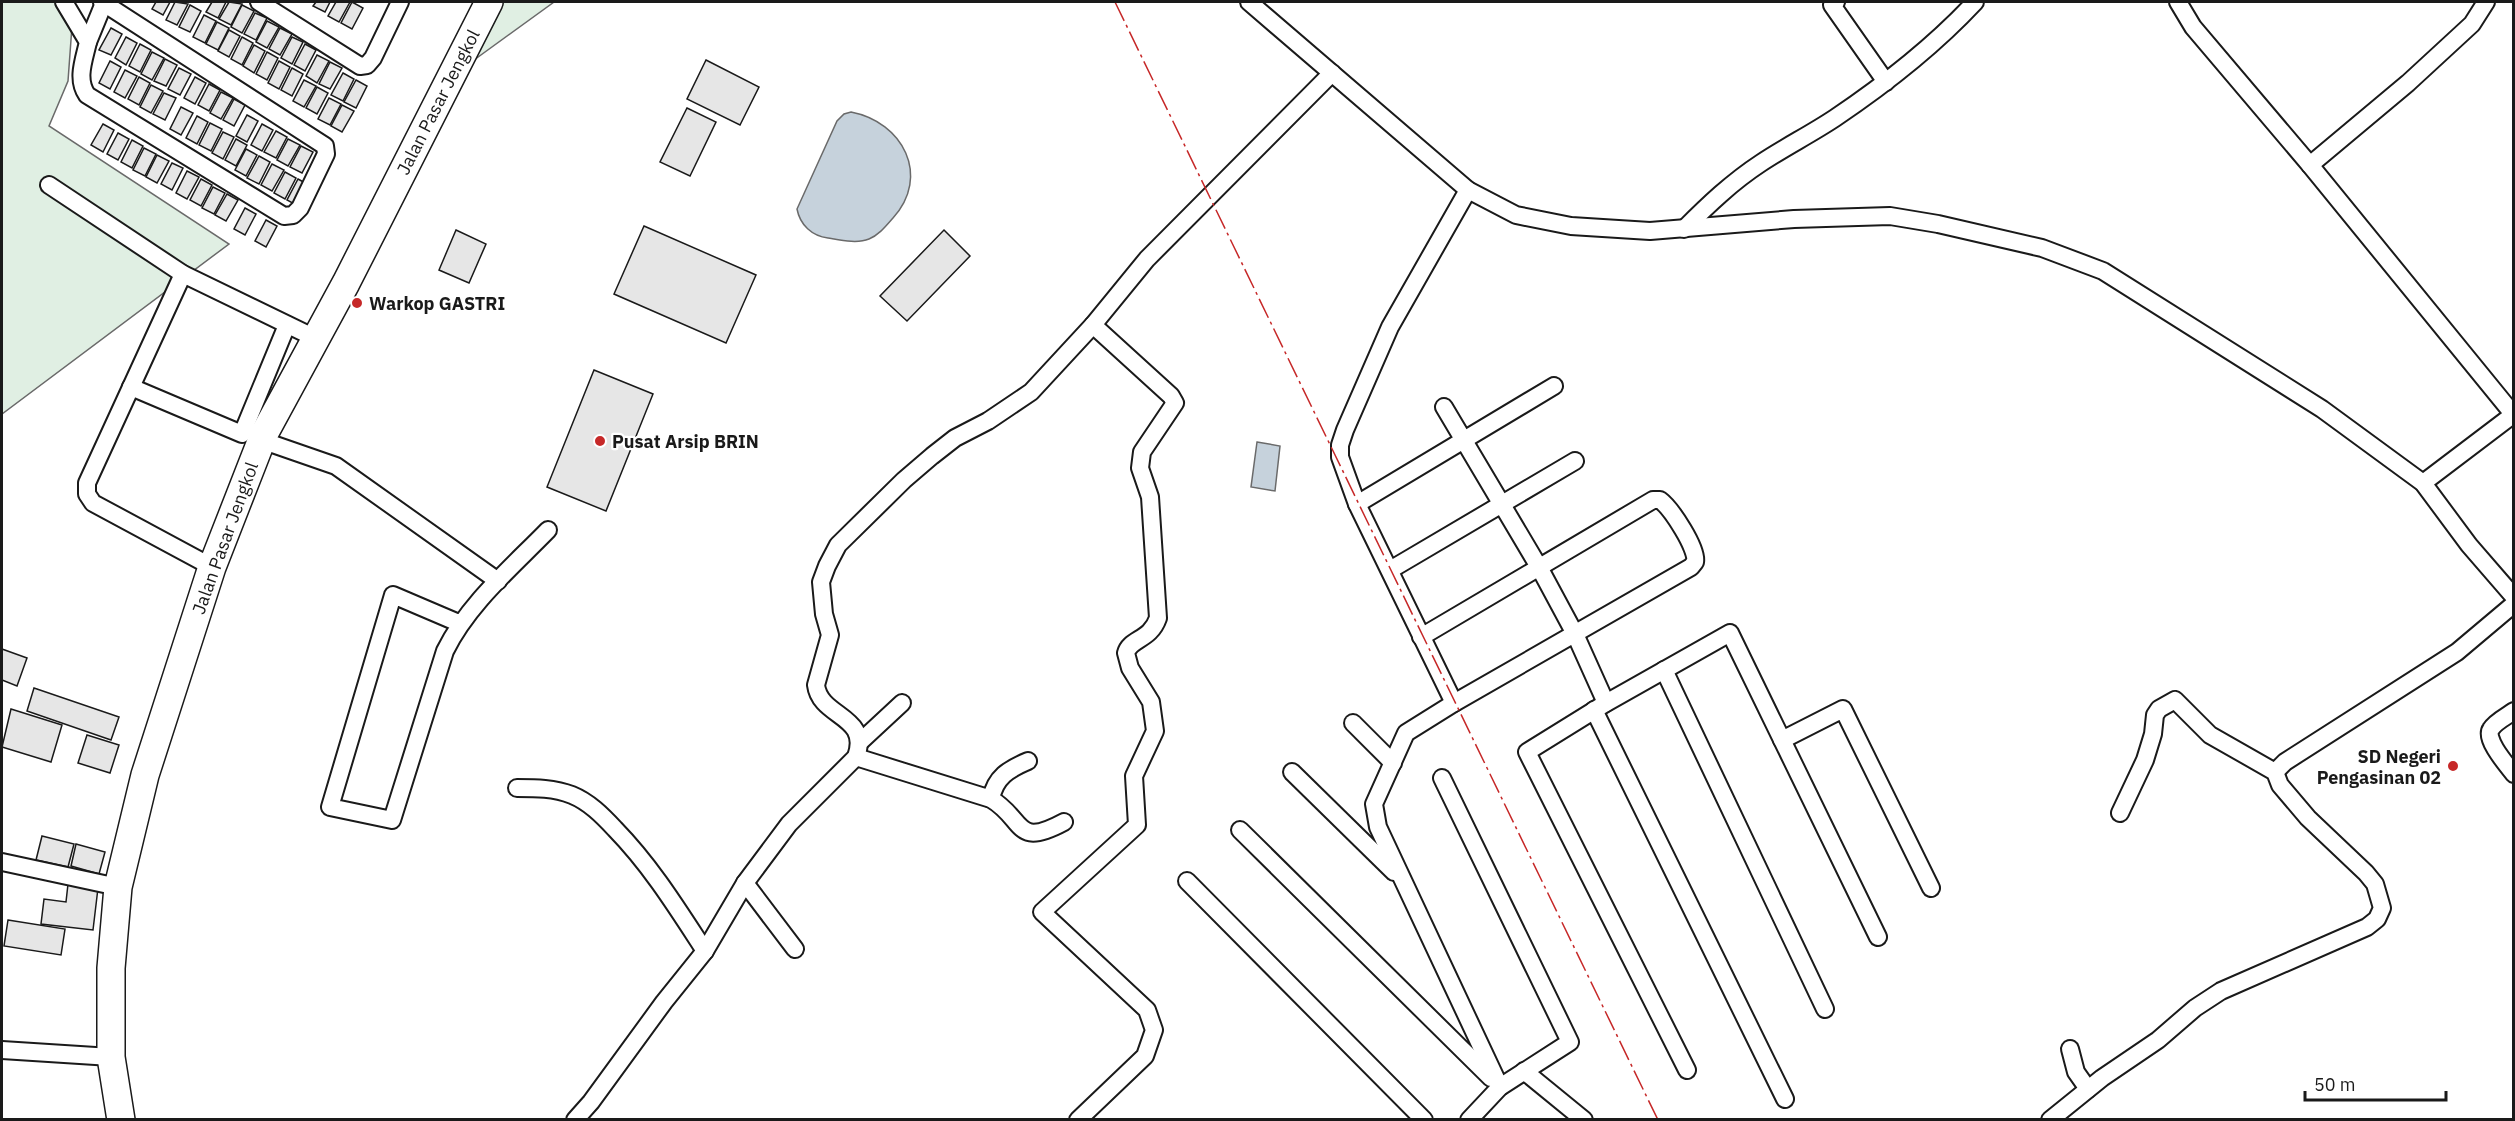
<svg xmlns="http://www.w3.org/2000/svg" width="2515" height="1121" font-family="'IBM Plex Sans',sans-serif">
<rect width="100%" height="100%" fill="#fff"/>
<g fill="#e0efe3" stroke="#6a6a6a" stroke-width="1.5">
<polygon points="2,2 60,2 72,26 68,81 49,126 229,244 2,414"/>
<polygon points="489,2 554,2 452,76"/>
</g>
<g fill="#c6d2dc" stroke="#6a6a6a" stroke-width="1.5">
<path d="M851,112C903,122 931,176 893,218C886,226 879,235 869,239C857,244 840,240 828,238C812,236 800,225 797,209L837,121L844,114Z"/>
<polygon points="1257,442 1280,446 1275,491 1251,487"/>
</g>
<g fill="#e6e6e6" stroke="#1a1a1a" stroke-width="1.5">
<polygon points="156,2 170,2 163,15 152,9"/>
<polygon points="175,2 188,4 177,25 166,20"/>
<polygon points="212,2 226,2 218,18 206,12"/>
<polygon points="229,2 242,4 231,25 219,19"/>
<polygon points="316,2 330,2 325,12 313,6"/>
<polygon points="336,2 350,2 339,22 328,16"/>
<polygon points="352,2 363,8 352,29 341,23"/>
<polygon points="190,5 201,11 190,32 179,27"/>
<polygon points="242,5 254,11 242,33 231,27"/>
<polygon points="255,13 267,18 256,40 244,34"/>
<polygon points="204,15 216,21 205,43 193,37"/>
<polygon points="267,21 279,27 267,48 256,42"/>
<polygon points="217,22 229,28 218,50 206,44"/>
<polygon points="111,28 122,34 111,55 99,50"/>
<polygon points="280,28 292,34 280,55 269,49"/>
<polygon points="229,30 240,36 229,57 218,51"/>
<polygon points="126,37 137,43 126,65 115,58"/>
<polygon points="242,37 253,43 242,65 231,59"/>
<polygon points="292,37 303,42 292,64 281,58"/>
<polygon points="140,44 151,50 140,72 129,66"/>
<polygon points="305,44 316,50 305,71 294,65"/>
<polygon points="254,45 265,51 254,73 243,66"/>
<polygon points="152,52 164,58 152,80 141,74"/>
<polygon points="267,52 278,58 267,80 256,74"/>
<polygon points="317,55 329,61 317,83 306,76"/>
<polygon points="165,59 177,65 166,86 154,81"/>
<polygon points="706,60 759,87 740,125 687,99"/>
<polygon points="110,61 121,67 110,89 99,83"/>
<polygon points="279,61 290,67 279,89 268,83"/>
<polygon points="330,62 342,68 330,89 319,84"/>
<polygon points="179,68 191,74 180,95 168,89"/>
<polygon points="292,68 303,74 292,96 281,90"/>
<polygon points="125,70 137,76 125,98 114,92"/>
<polygon points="343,73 354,79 343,101 331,95"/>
<polygon points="139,77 150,83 139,105 128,99"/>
<polygon points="195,77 206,83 195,104 184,98"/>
<polygon points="304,80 316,86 304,107 293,101"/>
<polygon points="356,80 367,86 356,108 344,102"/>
<polygon points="209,84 220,90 209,111 198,105"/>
<polygon points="151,85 163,91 151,113 140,107"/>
<polygon points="317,87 328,93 317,114 306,108"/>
<polygon points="221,92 233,98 221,119 210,113"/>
<polygon points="164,93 176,98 165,120 153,114"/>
<polygon points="329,98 341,104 330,125 318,119"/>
<polygon points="234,99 245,105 234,126 223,120"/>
<polygon points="342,105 354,111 342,132 331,126"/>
<polygon points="181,107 193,113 181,135 170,129"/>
<polygon points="687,108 716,122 690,176 660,162"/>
<polygon points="247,115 258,121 247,142 236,136"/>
<polygon points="197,116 208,122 197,144 186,138"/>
<polygon points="210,123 222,129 211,151 199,145"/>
<polygon points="103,124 114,130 103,152 91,145"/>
<polygon points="262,124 273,130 262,151 251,145"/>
<polygon points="276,131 287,137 276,158 264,152"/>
<polygon points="223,132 234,137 223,159 212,153"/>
<polygon points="118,133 129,139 118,160 107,154"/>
<polygon points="236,139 247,145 236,166 225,160"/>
<polygon points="288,139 300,145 288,166 277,160"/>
<polygon points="132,140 143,146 132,168 121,162"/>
<polygon points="301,146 313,152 302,173 290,167"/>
<polygon points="144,148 156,154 145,176 133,170"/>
<polygon points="246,149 257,155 246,176 235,170"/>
<polygon points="157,155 169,161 157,183 146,177"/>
<polygon points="259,156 270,162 259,184 247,178"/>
<polygon points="172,163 183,168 172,190 161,184"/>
<polygon points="272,164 284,170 272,191 261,185"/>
<polygon points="187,171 199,177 187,199 176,193"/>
<polygon points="285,172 296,178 285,199 274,193"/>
<polygon points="201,179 212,185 201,206 190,200"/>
<polygon points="298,179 309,185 298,206 287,200"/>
<polygon points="213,187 225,193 214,214 202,208"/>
<polygon points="227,194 238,200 226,221 215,215"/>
<polygon points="245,208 256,214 245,235 234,229"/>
<polygon points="266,220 277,226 266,247 255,241"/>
<polygon points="644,226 756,275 726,343 614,294"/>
<polygon points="456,230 486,244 469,283 439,270"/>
<polygon points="944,230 970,256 907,321 880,296"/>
<polygon points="594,370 653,394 606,511 547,487"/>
<polygon points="2,649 27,658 17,686 2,680"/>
<polygon points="34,688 119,717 111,740 27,711"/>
<polygon points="11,709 62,725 51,762 2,747"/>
<polygon points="87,735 119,745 110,773 78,763"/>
<polygon points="42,836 74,844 68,867 36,860"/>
<polygon points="76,844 105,852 99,874 71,866"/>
<polygon points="68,884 98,888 93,930 41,924 44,899 66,902"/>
<polygon points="8,920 65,929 61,955 4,946"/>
</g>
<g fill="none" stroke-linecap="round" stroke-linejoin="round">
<defs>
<g id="minor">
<path d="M64,2L88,42C84,60 76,79 87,95L284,216L293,215L300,208L326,154L325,146L102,2"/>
<polyline points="259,2 360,66 367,65 373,58 400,2"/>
<polyline points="1249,2 1468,190 1516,215 1571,226 1650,231 1794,219 1890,216 1938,224 2042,248 2103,271 2322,409 2423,483 2469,545 2514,597"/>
<polyline points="1836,2 1832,5 1886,82"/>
<polyline points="2178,2 2193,27 2310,165 2513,414"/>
<polyline points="88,42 104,3"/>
<polyline points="2310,165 2408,83 2472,24 2486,2"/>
<polyline points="49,185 183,274 315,338"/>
<path d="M1684,229C1708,205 1732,182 1761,163C1785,147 1811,134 1835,118C1887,83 1933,47 1975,2"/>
<polyline points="183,274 87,483 87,494 93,503 212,567"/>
<polyline points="131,387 242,434 287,325"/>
<polyline points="1444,407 1539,567 1575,634 1606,703"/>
<polyline points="261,440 336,466 498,581"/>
<polyline points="2423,483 2514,414"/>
<polyline points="1357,504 1554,386"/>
<polyline points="1390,570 1575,461"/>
<path d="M461,624L393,595L330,807L392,820L445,651C468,604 512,567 548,530"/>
<path d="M1421,637L1653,500H1660C1671,508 1698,549 1695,562L1691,567L1454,703L1406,733L1374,804L1378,827L1500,1087"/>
<polyline points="1664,670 1825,1009"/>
<polyline points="1454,703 1357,504 1340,457 1340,445 1345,430 1390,327 1468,190"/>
<polyline points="1594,710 1785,1099"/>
<path d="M2514,711C2507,716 2495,722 2491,729C2484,739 2507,765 2514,774"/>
<polyline points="1353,723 1393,763"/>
<polyline points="1782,740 1843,709 1931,888"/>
<polyline points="860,742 902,703"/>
<path d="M856,757L991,799C1025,819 1014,849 1064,822"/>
<polyline points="1292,772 1394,872"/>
<polyline points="2275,772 2285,762 2457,652 2514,604"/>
<polyline points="1442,778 1570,1042 1500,1087 1469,1120"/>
<path d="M517,788C536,788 554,788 572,795C589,802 602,815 615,829C651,866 677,908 705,951"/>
<path d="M991,799C995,777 1009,769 1028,761"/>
<polyline points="1240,830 1491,1078"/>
<polyline points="2,862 118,887"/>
<polyline points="1187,881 1424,1120"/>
<polyline points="745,883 795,949"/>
<polyline points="2070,1049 2076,1072 2088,1089"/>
<polyline points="2,1050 111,1057"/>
<polyline points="1687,1070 1527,752 1606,703 1730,633 1878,937"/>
<polyline points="1524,1071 1584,1120"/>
<path d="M575,1120L591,1102L664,1002L705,951L745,883L789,824L856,757C871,715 820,718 816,685L830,635L824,614L821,582L827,566L838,545L904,480L932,456L955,438L988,421L1031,392L1093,325L1147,259L1332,73"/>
<path d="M1078,1120L1145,1056L1154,1030L1147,1010L1042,912L1137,825L1134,776L1155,731L1151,702L1130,668L1126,653C1130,638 1150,641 1158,618L1150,497L1140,468L1142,452L1175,403L1171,396L1093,325"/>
<polyline points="2050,1120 2102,1078 2158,1040 2195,1008 2221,991 2367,927 2377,919 2382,908 2375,884 2366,873 2308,818 2280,785 2275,772 2210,735 2175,700 2159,709 2155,715 2153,734 2145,760 2120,813"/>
</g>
<polyline id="primary" points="121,1120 111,1057 111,968 118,887 145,775 212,567 264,434 346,283 489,2"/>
</defs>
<use href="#minor" stroke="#1a1a1a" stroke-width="20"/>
<use href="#primary" stroke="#1a1a1a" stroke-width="30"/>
<use href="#minor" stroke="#fff" stroke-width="16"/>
<use href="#primary" stroke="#fff" stroke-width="27"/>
<polyline stroke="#c62828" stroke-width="1.5" stroke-dasharray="21 4.5 3 4.5" stroke-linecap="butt" points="1115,2 1658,1120"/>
</g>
<g fill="#c62828" stroke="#fff" stroke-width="2">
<circle cx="357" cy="303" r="6"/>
<circle cx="600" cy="441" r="6"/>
<circle cx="2453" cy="766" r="6"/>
</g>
<g text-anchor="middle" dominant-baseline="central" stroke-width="4.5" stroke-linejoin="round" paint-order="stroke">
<g font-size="18" fill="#1a1a1a" stroke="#fff">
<text transform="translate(438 102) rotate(-63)">Jalan Pasar Jengkol</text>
<text transform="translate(225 538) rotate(-70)">Jalan Pasar Jengkol</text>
</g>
<g font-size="18" font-weight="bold" fill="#1a1a1a" stroke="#fff" text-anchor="start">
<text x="369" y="303">Warkop GASTRI</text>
<text x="612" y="441">Pusat Arsip BRIN</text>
<text x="2441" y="756" text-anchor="end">SD Negeri<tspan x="2441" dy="21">Pengasinan 02</tspan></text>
</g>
</g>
<rect width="2515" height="1121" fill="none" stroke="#1a1a1a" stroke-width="6"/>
<path d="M2305 1091v9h141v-9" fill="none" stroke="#1a1a1a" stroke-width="3"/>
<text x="2314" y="1091" font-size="18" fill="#1a1a1a" stroke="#ffffff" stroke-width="4.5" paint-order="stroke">50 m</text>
</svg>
